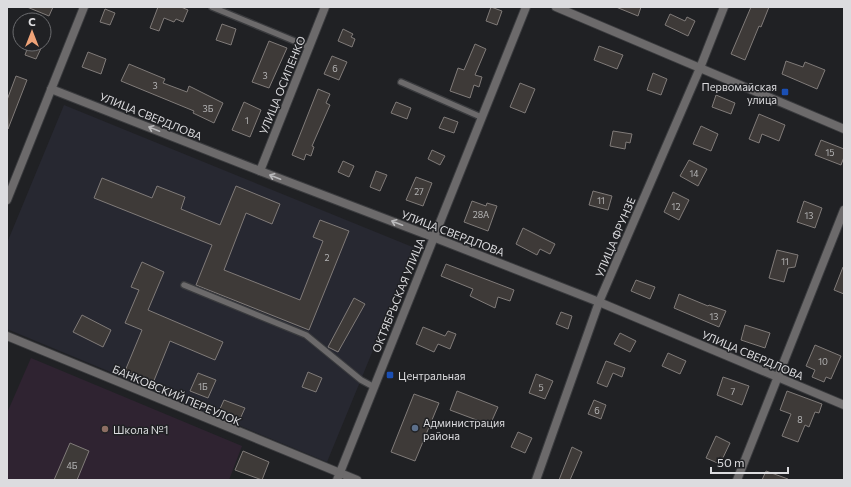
<svg xmlns="http://www.w3.org/2000/svg" width="851" height="487" font-family="Commissioner,sans-serif">
<rect width="100%" height="100%" fill="#202124"/>
<polygon fill="#272831" points="64,105 415,248 327,462 7,329 7,243"/>
<polygon fill="#2f2331" points="31,358 242,446 229,480 7,480 7,413"/>
<g fill="#3e3a38" stroke="#807b79">
<polygon points="27,7 53,7 49,16"/>
<polygon points="158,7 181,7 188,10 183,22 176,19 174,22 164,18 159,31 150,28"/>
<polygon points="491,7 502,11 497,25 486,21"/>
<polygon points="616,7 641,7 638,16"/>
<polygon points="751,7 769,7 761,27 759,26 745,60 731,54"/>
<polygon points="105,9 115,13 110,25 100,22"/>
<polygon points="670,14 685,21 687,17 695,21 688,36 665,25"/>
<polygon points="222,24 236,29 231,45 216,40"/>
<polygon points="343,29 353,34 351,37 355,39 352,47 338,41"/>
<polygon points="269,41 287,48 269,88 252,82"/>
<polygon points="29,44 43,44 36,59 25,55"/>
<polygon points="475,44 486,49 475,75 482,77 479,87 474,85 470,98 450,91 458,68 464,70"/>
<polygon points="599,46 623,55 617,69 594,60"/>
<polygon points="88,52 106,59 101,74 82,67"/>
<polygon points="332,56 347,62 339,80 324,74"/>
<polygon points="786,61 803,67 805,62 825,70 817,89 782,74"/>
<polygon points="129,64 165,79 163,83 187,92 189,86 223,103 214,123 193,113 194,111 121,81"/>
<polygon points="653,73 667,79 661,95 647,90"/>
<polygon points="16,76 27,80 8,129 7,100"/>
<polygon points="520,83 535,89 525,113 510,107"/>
<polygon points="318,89 330,94 326,103 330,105 312,146 314,147 311,156 306,154 304,160 292,155"/>
<polygon points="716,95 735,103 731,114 712,107"/>
<polygon points="244,102 261,110 250,137 232,130"/>
<polygon points="396,102 411,108 407,119 391,113"/>
<polygon points="759,114 785,125 779,141 762,134 759,143 749,139"/>
<polygon points="444,117 458,122 454,133 439,128"/>
<polygon points="701,126 718,134 711,151 693,144"/>
<polygon points="613,131 632,134 630,143 626,142 625,149 610,146"/>
<polygon points="821,140 844,149 844,157 841,165 815,155"/>
<polygon points="432,150 445,156 440,165 428,159"/>
<polygon points="689,160 707,169 698,186 680,176"/>
<polygon points="343,161 354,166 349,177 338,172"/>
<polygon points="376,171 387,175 380,191 370,187"/>
<polygon points="416,177 432,183 423,206 406,200"/>
<polygon points="102,178 152,198 157,186 185,197 181,209 220,225 236,186 280,204 272,224 246,213 224,270 300,300 323,241 313,237 320,220 349,231 309,330 196,285 212,245 94,198"/>
<polygon points="593,191 612,196 608,210 589,205"/>
<polygon points="673,192 689,200 679,220 664,212"/>
<polygon points="472,201 486,206 487,203 497,206 488,231 464,222"/>
<polygon points="804,201 822,208 815,228 797,222"/>
<polygon points="523,228 555,244 550,254 540,249 537,255 516,244"/>
<polygon points="777,250 798,255 795,267 788,268 784,282 769,278"/>
<polygon points="142,262 164,272 148,310 223,342 215,360 170,341 153,383 125,371 142,330 125,323 139,290 131,287"/>
<polygon points="446,264 514,290 510,301 498,297 495,308 470,296 473,289 441,276"/>
<polygon points="843,267 844,267 844,294 834,290"/>
<polygon points="636,280 655,287 650,299 631,291"/>
<polygon points="679,294 708,306 709,305 726,311 719,327 674,308"/>
<polygon points="354,298 365,304 338,352 328,347"/>
<polygon points="561,312 572,316 568,329 556,324"/>
<polygon points="82,315 111,330 103,347 73,332"/>
<polygon points="745,325 770,333 765,348 741,340"/>
<polygon points="423,327 445,336 448,331 456,334 450,349 438,344 434,352 416,344"/>
<polygon points="620,333 636,341 630,352 614,344"/>
<polygon points="815,345 841,356 831,379 826,377 824,382 812,377 815,370 806,366"/>
<polygon points="668,353 686,361 680,374 662,366"/>
<polygon points="606,361 625,368 622,377 613,373 607,387 597,383"/>
<polygon points="308,372 322,378 316,392 302,387"/>
<polygon points="198,373 216,380 208,398 190,391"/>
<polygon points="536,374 553,381 545,399 529,393"/>
<polygon points="723,377 749,386 742,405 717,395"/>
<polygon points="457,391 498,407 490,425 450,410"/>
<polygon points="787,391 822,404 819,413 815,412 809,427 805,425 798,442 782,436 791,414 780,410"/>
<polygon points="414,394 439,403 415,461 391,452"/>
<polygon points="224,400 245,408 240,419 219,411"/>
<polygon points="594,400 606,405 601,419 588,414"/>
<polygon points="518,432 532,438 525,453 511,447"/>
<polygon points="716,436 730,443 720,464 706,458"/>
<polygon points="70,443 89,451 77,480 54,480"/>
<polygon points="572,447 582,452 570,480 559,480"/>
<polygon points="243,451 269,462 262,480 235,470"/>
<polygon points="766,471 788,479 788,480 762,480"/>
</g>
<g fill="none" stroke-linecap="round" stroke-linejoin="round">
<defs>
<g id="service">
<polyline points="212,7 309,47"/>
<polyline points="401,82 481,117"/>
<polyline points="184,285 306,335 361,380 374,387"/>
</g>
<g id="minor">
<polyline points="260,171 325,7"/>
<polyline points="433,237 599,302 844,405"/>
<polyline points="7,336 357,480"/>
<polyline points="536,480 599,302 700,68 724,7"/>
<polyline points="737,480 844,210"/>
</g>
<g id="tertiary">
<polyline points="556,7 844,129"/>
<polyline points="51,89 260,171 433,237"/>
<polyline points="7,200 84,7"/>
<polyline points="337,480 526,7"/>
</g>
</defs>
<use href="#service" stroke="#3a3b3e" stroke-width="8"/>
<use href="#minor" stroke="#3a3b3e" stroke-width="10"/>
<use href="#tertiary" stroke="#3a3b3e" stroke-width="10"/>
<use href="#service" stroke="#6c6a6b" stroke-width="5.5"/>
<use href="#minor" stroke="#6c6a6b" stroke-width="8"/>
<use href="#tertiary" stroke="#6c6a6b" stroke-width="8"/>
</g>
<defs><path id="oneway-shaft" d="M-6 0H5M1.5-3L5.5 0L1.5 3" fill="none" stroke-width="1.6" stroke-linecap="round" stroke-linejoin="round"/></defs>
<g stroke="#bababc">
<use href="#oneway-shaft" transform="translate(154 129) rotate(-158)"/>
<use href="#oneway-shaft" transform="translate(275 177) rotate(-159)"/>
<use href="#oneway-shaft" transform="translate(397 223) rotate(-159)"/>
</g>
<g fill="#1a4fb4" stroke="#202124" stroke-width="1.5">
<rect x="781" y="88" width="8" height="8" rx="2"/>
<rect x="386" y="371" width="8" height="8" rx="2"/>
</g>
<circle fill="#5c6f8a" stroke="#202124" stroke-width="1.5" cx="415" cy="428" r="4"/>
<circle fill="#8d6e63" stroke="#202124" stroke-width="1.5" cx="105" cy="429" r="4"/>
<g text-anchor="middle" dominant-baseline="central" stroke-width="3" stroke-linejoin="round" paint-order="stroke">
<g font-size="9" fill="#b4b4b5">
<text x="335" y="68">6</text>
<text x="265" y="75">3</text>
<text x="155" y="85">3</text>
<text x="208" y="108">3Б</text>
<text x="247" y="120">1</text>
<text x="830" y="152">15</text>
<text x="694" y="173">14</text>
<text x="419" y="191">27</text>
<text x="601" y="200">11</text>
<text x="676" y="206">12</text>
<text x="481" y="214">28А</text>
<text x="809" y="215">13</text>
<text x="327" y="257">2</text>
<text x="785" y="261">11</text>
<text x="714" y="316">13</text>
<text x="823" y="361">10</text>
<text x="203" y="386">1Б</text>
<text x="541" y="387">5</text>
<text x="733" y="391">7</text>
<text x="597" y="410">6</text>
<text x="800" y="419">8</text>
<text x="72" y="465">4Б</text>
</g>
<g font-size="11" fill="#dcdcdf" stroke="#202124">
<text transform="translate(282 85) rotate(-68)">УЛИЦА ОСИПЕНКО</text>
<text transform="translate(151 116) rotate(22)">УЛИЦА СВЕРДЛОВА</text>
<text transform="translate(453 233) rotate(21)">УЛИЦА СВЕРДЛОВА</text>
<text transform="translate(615 237) rotate(-67)">УЛИЦА ФРУНЗЕ</text>
<text transform="translate(398 295) rotate(-68)">ОКТЯБРЬСКАЯ УЛИЦА</text>
<text transform="translate(753 355) rotate(23)">УЛИЦА СВЕРДЛОВА</text>
<text transform="translate(177 395) rotate(23)">БАНКОВСКИЙ ПЕРЕУЛОК</text>
</g>
<g font-size="11" fill="#dcdcdf" stroke="#202124" text-anchor="start">
<text x="777" y="86" text-anchor="end">Первомайская<tspan x="777" dy="13">улица</tspan></text>
<text x="398" y="375">Центральная</text>
<text x="423" y="422">Администрация<tspan x="423" dy="13">района</tspan></text>
<text x="113" y="429">Школа №1</text>
</g>
</g>
<rect width="851" height="487" fill="none" stroke="#dcdcdf" stroke-width="16"/>
<g transform="translate(32 32)"><circle r="19" fill="#202124" stroke="#6b6c6f"/>
<path d="M0-3L7 15L0 10L-7 15Z" fill="#efa378"/>
<text y="-6" font-size="11" font-weight="bold" text-anchor="middle" fill="#dcdcdf">С</text>
</g>
<path d="M711 467v6h77v-6" fill="none" stroke="#dcdcdf" stroke-width="2"/>
<text x="717" y="467" font-size="12" fill="#dcdcdf" stroke="#202124" stroke-width="3" paint-order="stroke">50 m</text>
</svg>
